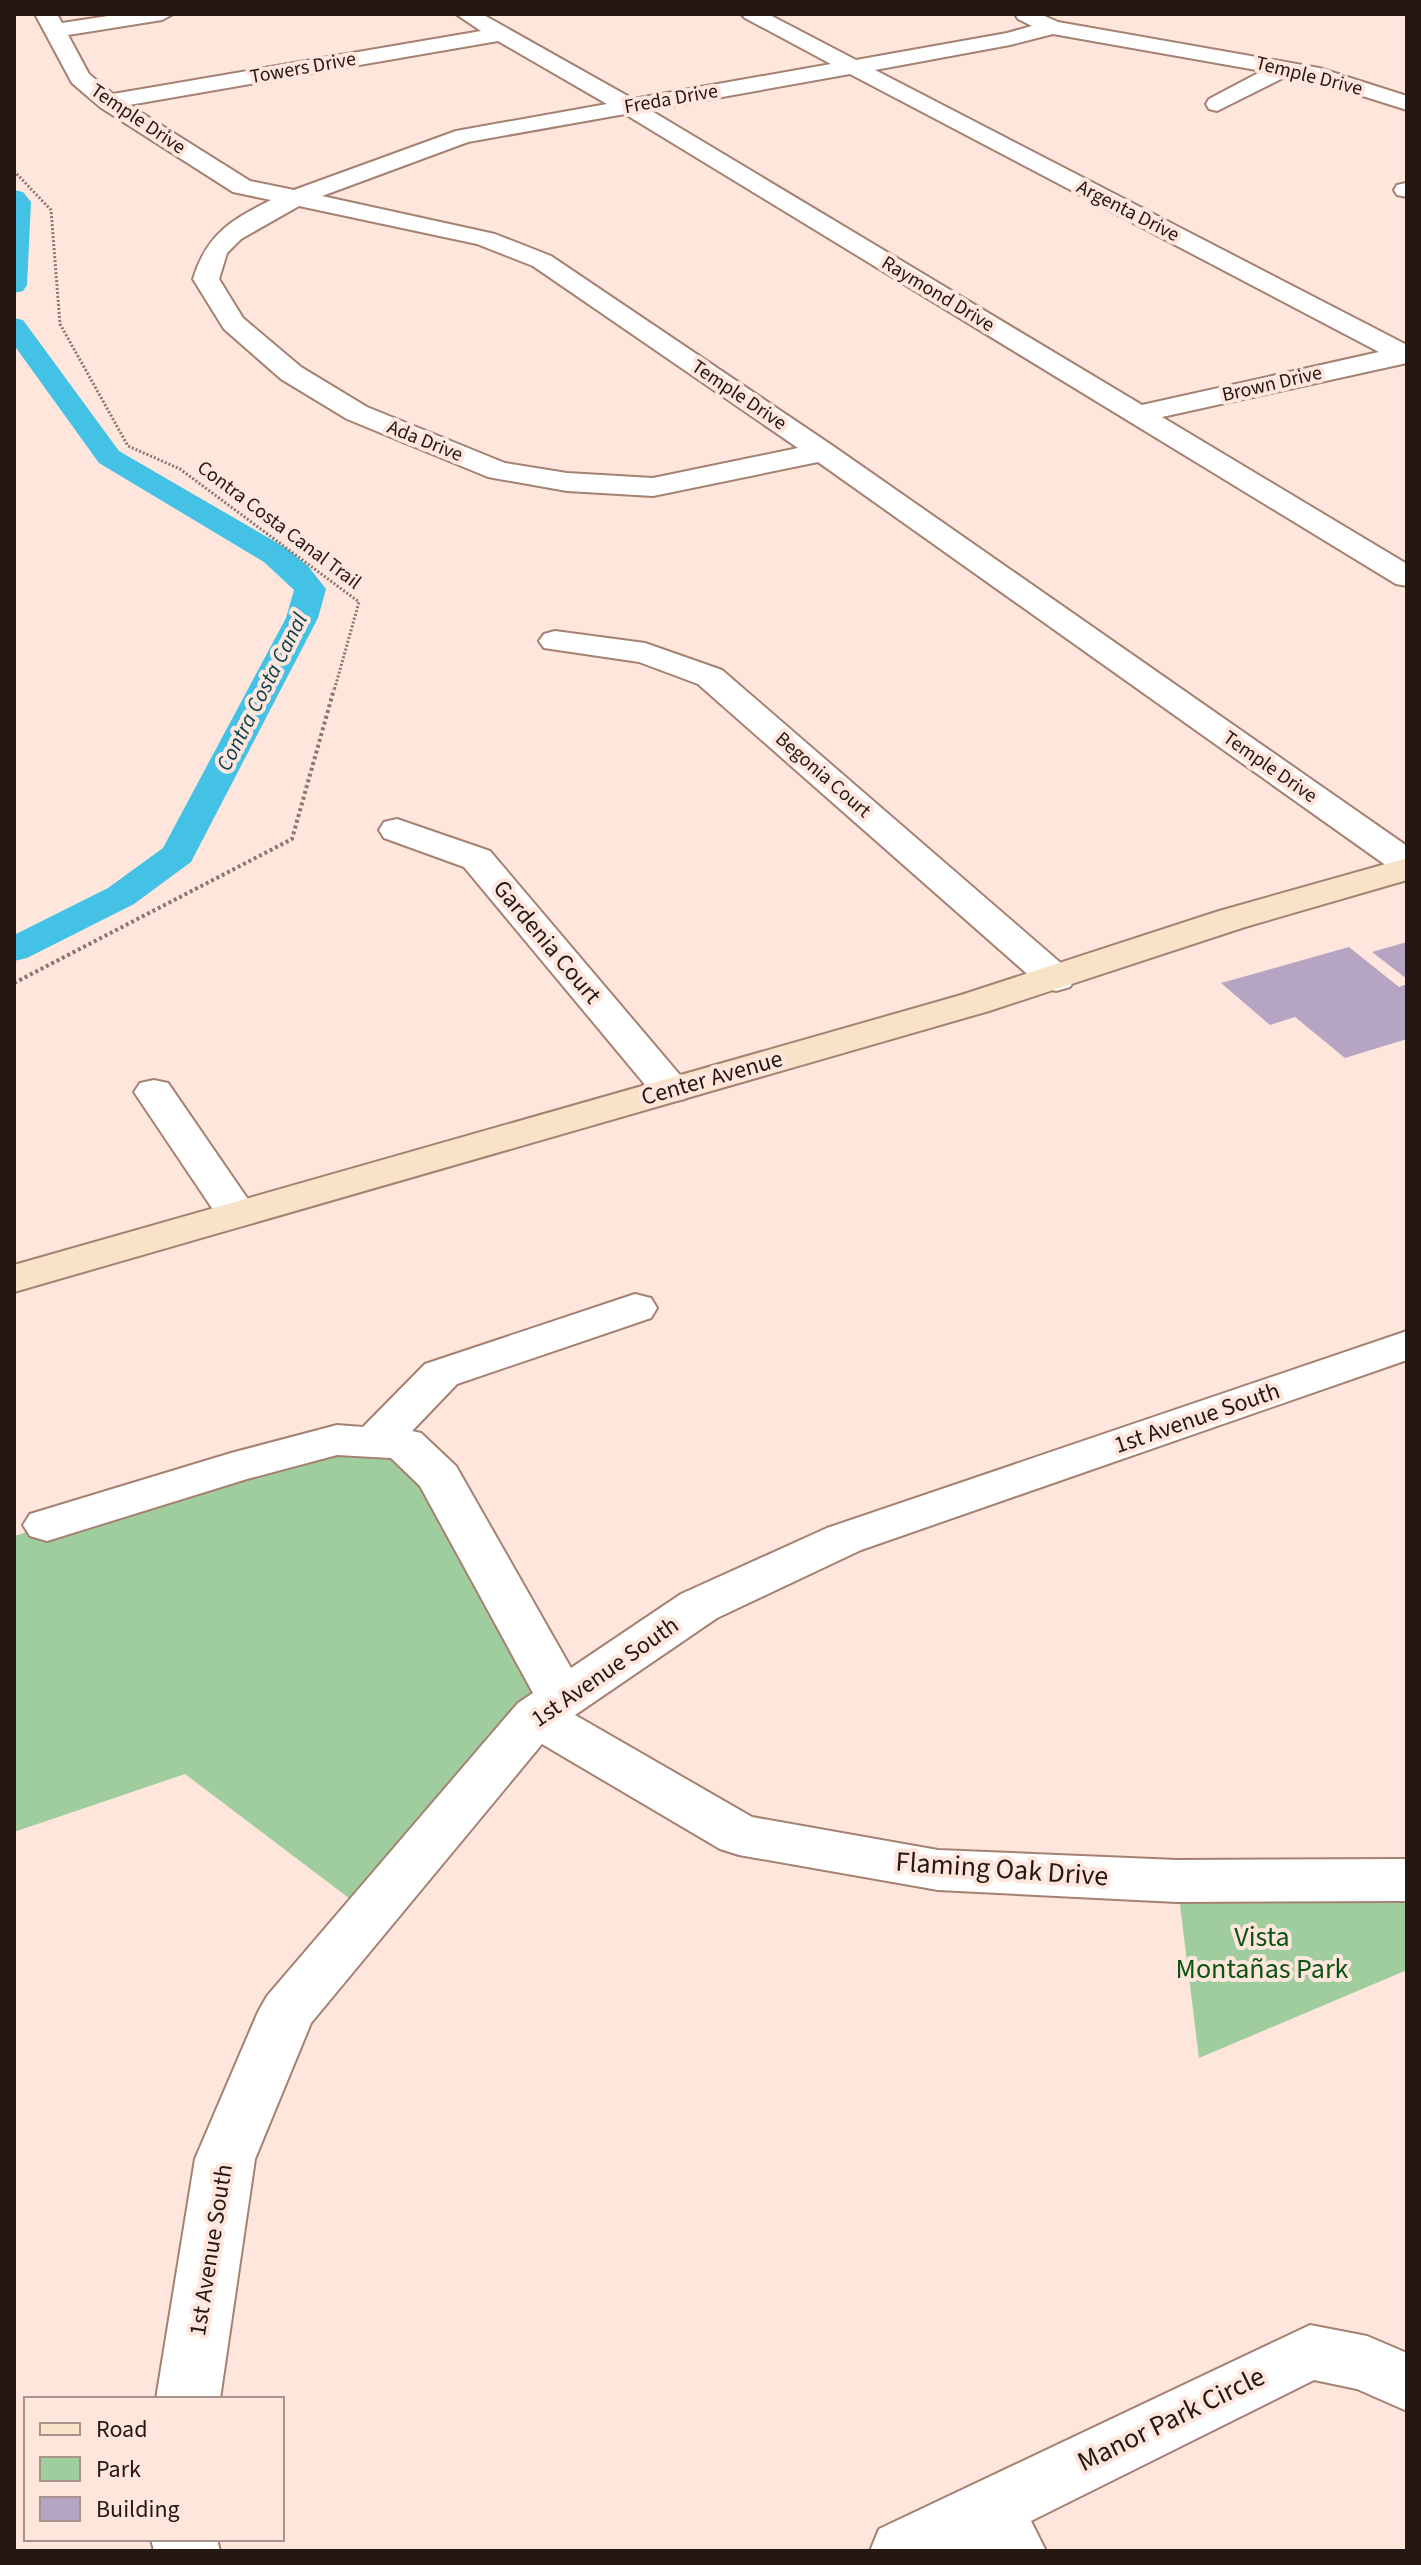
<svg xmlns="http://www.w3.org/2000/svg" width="1421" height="2565" font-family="'Source Sans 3',sans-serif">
<rect width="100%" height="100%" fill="#fee6dd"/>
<g fill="#9fcd9d">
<polygon points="404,1444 562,1698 370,1914 185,1774 14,1832 14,1536 231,1468"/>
<polygon points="1407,1880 1407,1970 1199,2058 1177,1881"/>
</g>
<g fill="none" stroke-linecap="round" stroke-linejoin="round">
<g fill="#43c2e5" fill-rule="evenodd">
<polygon points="14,190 23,192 31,202 27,285 23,291 14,293"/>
<polygon points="14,318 23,320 119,451 286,548 308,566 326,589 318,618 191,862 134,904 27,958 14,961 14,935 108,888 163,848 286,618 294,590 264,562 99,463 14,345"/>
</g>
</g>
<g fill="#b6a4c3">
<polygon points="1407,942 1407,979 1372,952"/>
<polygon points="1349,947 1399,987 1407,984 1407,1039 1345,1058 1295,1017 1270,1025 1221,983"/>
</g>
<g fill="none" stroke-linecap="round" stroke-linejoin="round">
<defs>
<g id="street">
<path d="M35,14H57L62,23L121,14H173L162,20L68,35L89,74L113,94L481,31L456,14H482L633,99L831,64L745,18L741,14H768L856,60L1007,33L1032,26L1018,19L1015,14H1040L1058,22L1319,68L1407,96V110L1315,81L1287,76L1217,111L1209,109L1206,104L1209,99L1262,71L1053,34L1010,45L875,70L1407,345V363L1162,417L1407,564V586L1396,584L625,114L468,142L322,196L495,234L551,256L833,446L1407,846V874L1394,871L818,462L653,496L567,491L488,477L347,419L281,379L224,329L193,279C207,234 231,220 271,200L233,192L100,107L72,83ZM498,41L607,104L456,131L294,190L250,181L129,105ZM850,74L1379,352L1142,405L650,110ZM299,206L477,244L533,266L798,448L653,478L567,473L505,463L367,407L301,367L243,318L219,279L227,253L241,239Z"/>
<polygon points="1406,183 1407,197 1397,195 1394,190 1397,185"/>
<polygon points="555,631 645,643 722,670 1070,971 1075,979 1070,987 1056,991 1042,987 698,684 639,662 544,648 539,641 544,634"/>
<polygon points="397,819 490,851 685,1081 691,1090 685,1099 671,1102 657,1099 464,867 384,838 379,830 384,822"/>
<polygon points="154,1080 168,1083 258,1214 252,1223 237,1227 222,1223 216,1214 134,1092 140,1083"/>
<polygon points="635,1294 651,1298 657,1308 651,1318 457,1384 412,1431 421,1433 456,1466 571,1668 681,1594 827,1528 1407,1331 1407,1360 861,1550 717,1618 575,1715 752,1817 938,1850 1177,1860 1407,1859 1407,1901 1177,1902 938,1890 739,1855 720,1849 542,1744 311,2023 255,2159 220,2399 156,2399 195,2159 258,2012 267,1996 518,1703 533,1693 420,1486 391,1458 337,1455 247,1479 47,1541 30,1536 23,1525 30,1514 231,1453 337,1425 363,1427 425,1364"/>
<polygon points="1310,2325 1367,2336 1407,2353 1407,2411 1357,2389 1314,2380 1031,2521 1046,2551 870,2551 879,2529"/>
<polygon points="151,2539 217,2539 220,2551 154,2551"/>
</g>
<polygon id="secondary" points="1407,858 1407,880 1245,927 989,1011 14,1292 14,1265 961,995 1219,911"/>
</defs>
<use href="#street" stroke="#a58172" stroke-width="4"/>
<use href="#secondary" stroke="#a58172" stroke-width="4"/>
<polyline stroke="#897770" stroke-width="3" stroke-dasharray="2 2" stroke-linecap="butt" points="14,171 51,210 60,324 128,446 180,469 359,602 334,691"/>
<polyline stroke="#897770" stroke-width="4" stroke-dasharray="3 3" stroke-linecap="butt" points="14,983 292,839 334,689"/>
<use href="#street" fill="#fff" fill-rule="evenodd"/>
<use href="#secondary" fill="#f9e3c8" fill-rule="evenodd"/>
</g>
<g text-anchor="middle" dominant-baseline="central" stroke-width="8" stroke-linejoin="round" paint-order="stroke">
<g font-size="20" fill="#251712" stroke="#fee6dd">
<text transform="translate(303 68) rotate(-10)">Towers Drive</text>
<text transform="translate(1309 76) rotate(14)">Temple Drive</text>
<text transform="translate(671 99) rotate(-10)">Freda Drive</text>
<text transform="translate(138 119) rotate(34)">Temple Drive</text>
<text transform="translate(1128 211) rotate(27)">Argenta Drive</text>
<text transform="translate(938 294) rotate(31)">Raymond Drive</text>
<text transform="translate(1272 384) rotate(-13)">Brown Drive</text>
<text transform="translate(739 395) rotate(34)">Temple Drive</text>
<text transform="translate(425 441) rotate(22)">Ada Drive</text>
<text transform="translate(279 525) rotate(37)">Contra Costa Canal Trail</text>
<text transform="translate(1270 767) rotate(35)">Temple Drive</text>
<text transform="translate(823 775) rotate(41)">Begonia Court</text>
</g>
<g font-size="22" font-style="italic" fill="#06404e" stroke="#fee6dd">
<text transform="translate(262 692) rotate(-63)">Contra Costa Canal</text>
</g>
<g font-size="24" fill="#251712" stroke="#fee6dd">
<text transform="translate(547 942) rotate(50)">Gardenia Court</text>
<text transform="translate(712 1078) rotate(-16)">Center Avenue</text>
<text transform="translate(1197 1418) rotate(-19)">1st Avenue South</text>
<text transform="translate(605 1672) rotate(-35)">1st Avenue South</text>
<text transform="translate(211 2250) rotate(-81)">1st Avenue South</text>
</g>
<g font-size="28" fill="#251712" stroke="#fee6dd">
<text transform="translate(1002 1869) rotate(4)">Flaming Oak Drive</text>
<text transform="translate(1171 2419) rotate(-26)">Manor Park Circle</text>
</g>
<g font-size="28" fill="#0a5311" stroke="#fee6dd">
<text x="1262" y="1937">Vista<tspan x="1262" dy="32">Montañas Park</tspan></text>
</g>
</g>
<rect width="1421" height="2565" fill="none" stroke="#251712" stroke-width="32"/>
<rect x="24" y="2397" width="260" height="144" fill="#fee6dd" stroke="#a7938c" stroke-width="2"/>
<rect x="40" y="2423" width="40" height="12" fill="#f9e3c8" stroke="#a7938c" stroke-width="2"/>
<text x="96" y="2437" font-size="24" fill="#251712">Road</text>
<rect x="40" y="2457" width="40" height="24" fill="#9fcd9d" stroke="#a7938c" stroke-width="2"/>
<text x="96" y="2477" font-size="24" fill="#251712">Park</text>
<rect x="40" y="2497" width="40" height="24" fill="#b6a4c3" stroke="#a7938c" stroke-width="2"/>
<text x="96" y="2517" font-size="24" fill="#251712">Building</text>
</svg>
